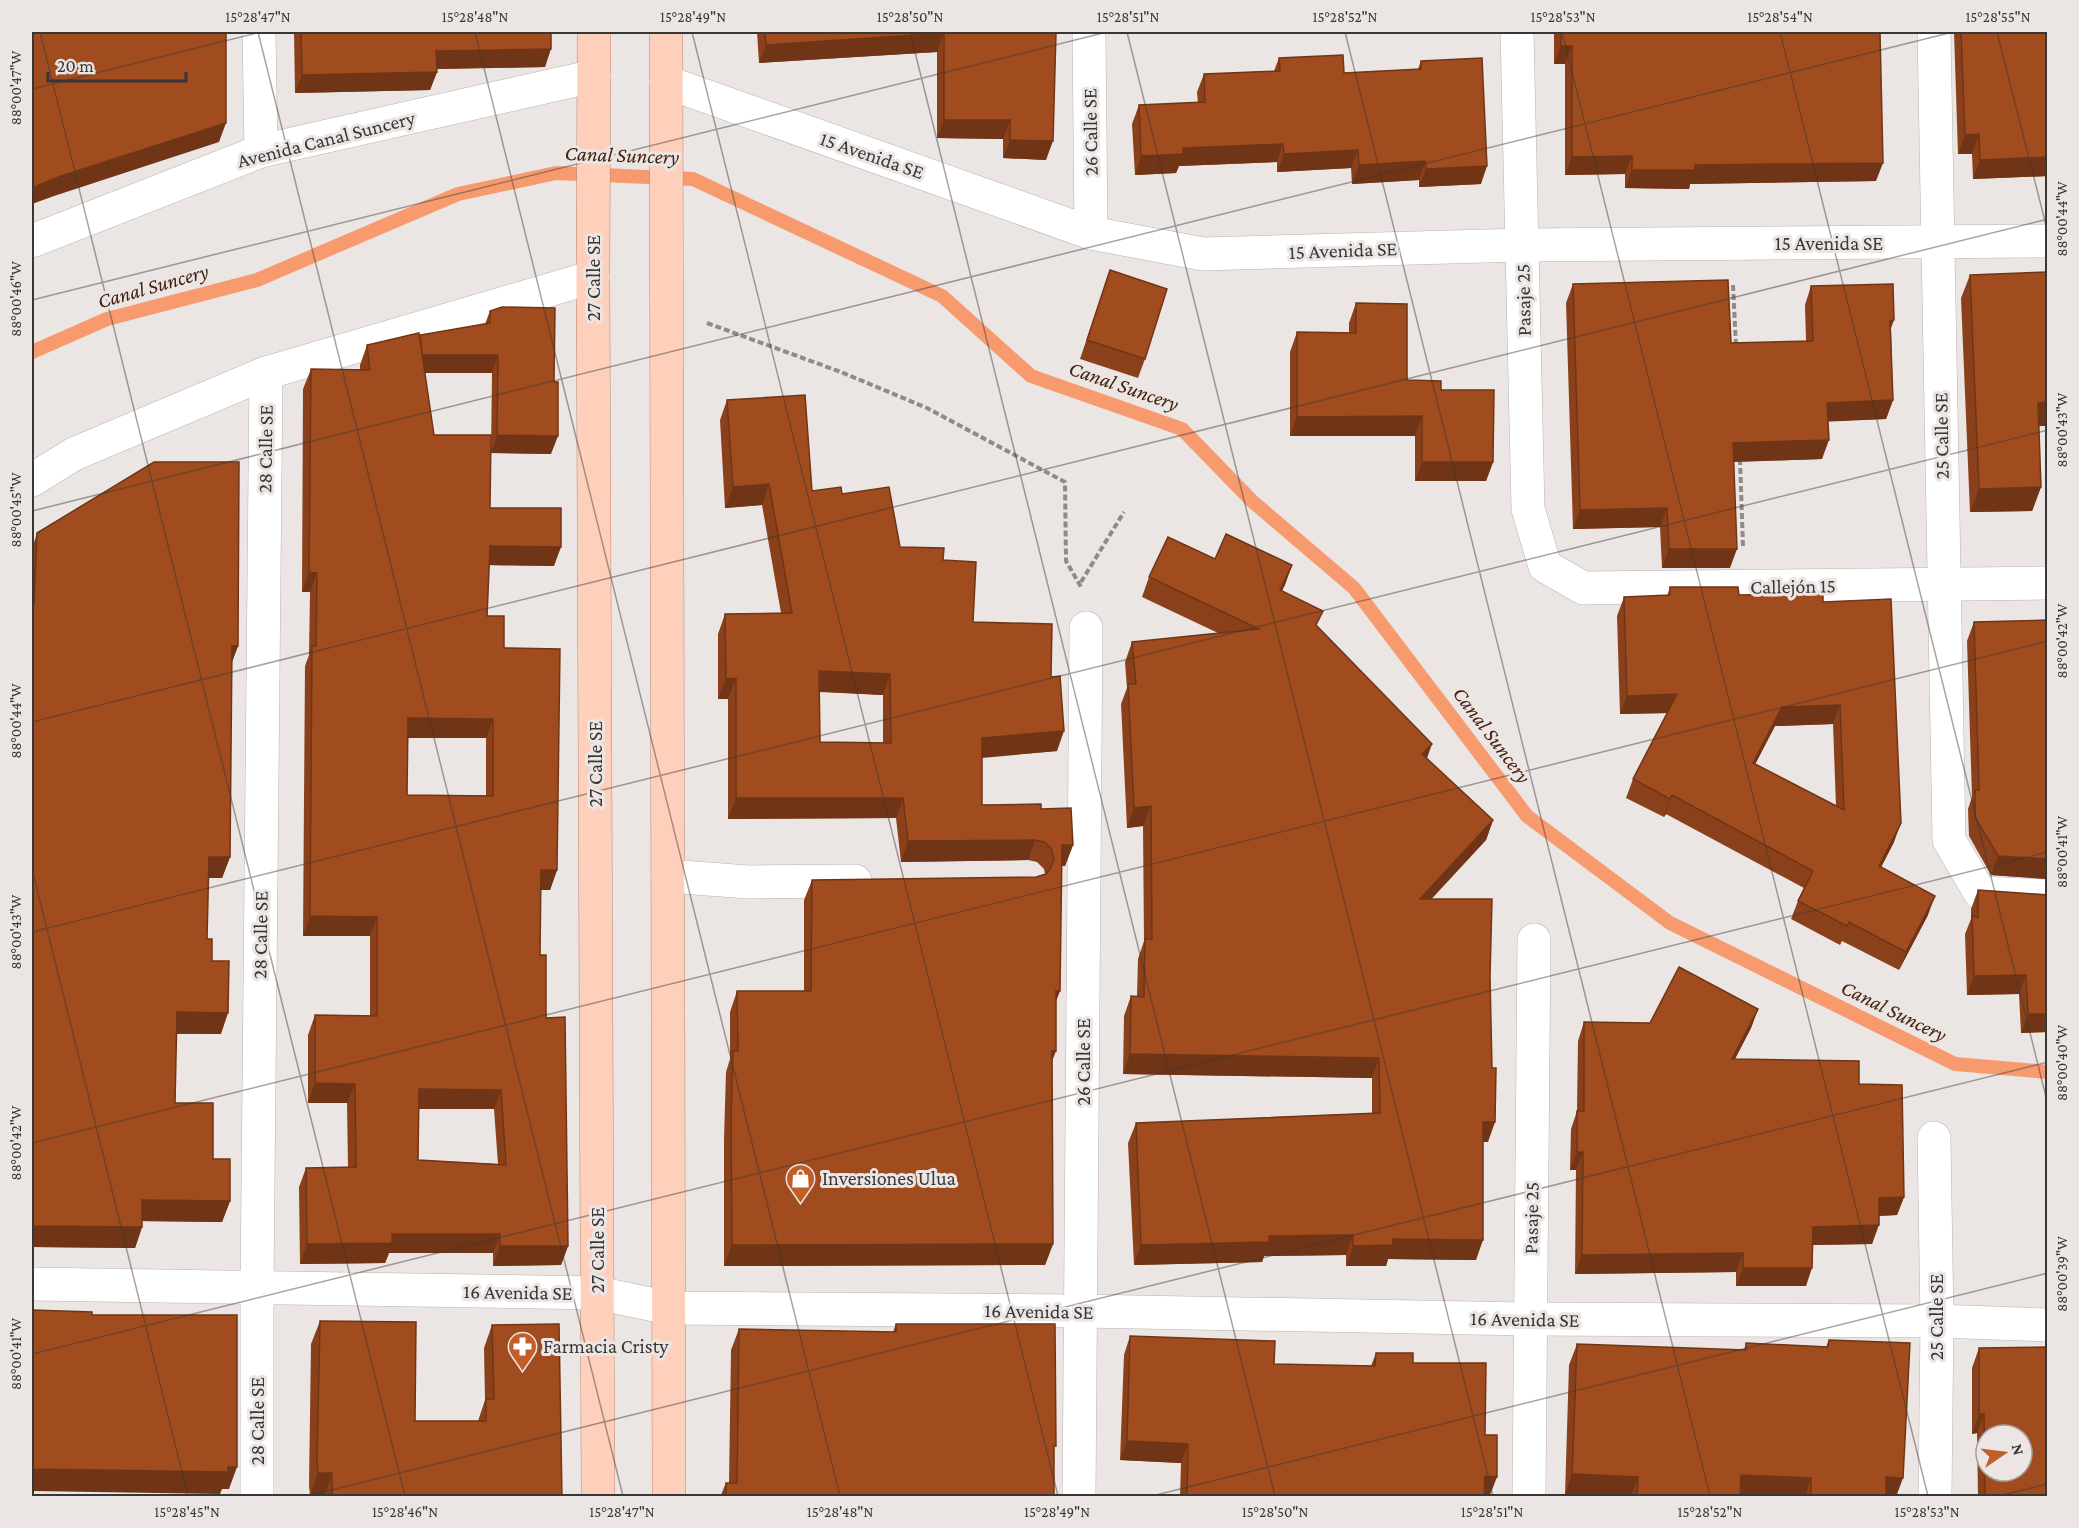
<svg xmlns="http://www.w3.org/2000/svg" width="2079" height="1528" font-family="'Crimson Pro',serif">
<rect width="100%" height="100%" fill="#ebe5e3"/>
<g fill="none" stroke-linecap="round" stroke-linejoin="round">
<polyline stroke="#f79b6f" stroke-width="14" points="32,352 107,319 257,280 458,194 556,173 693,179 942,296 1031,376 1182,429 1252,501 1354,588 1527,816 1670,923 1955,1064 2048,1072"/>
<defs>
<g id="minor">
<polyline points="259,32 261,151"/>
<polyline points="1089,32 1091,233"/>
<polyline points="1517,32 1528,509 1545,566 1583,588 2048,583"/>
<polyline points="1934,32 1949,840 1980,893 2048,896"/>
<polyline points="666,82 1091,233 1203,254 1522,245 2048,241"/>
<polyline points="32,241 261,151 594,76"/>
<polyline points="32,480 74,454 266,373 593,277"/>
<polyline points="668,876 748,882 855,881"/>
<polyline points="1934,1138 1937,1321 1935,1496"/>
<polyline points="32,1284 597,1293 669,1308 1081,1311 1530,1319 1937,1321 2048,1325"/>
<polyline points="257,1496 257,1287 266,373"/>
<polyline points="1079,1496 1086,628"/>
<polyline points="1529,1496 1534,940"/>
</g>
<g id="major">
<polyline points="594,32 593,277 598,1496"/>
<polyline points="666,32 669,1496"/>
</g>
</defs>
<use href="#minor" stroke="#b9b3b1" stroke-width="34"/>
<use href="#major" stroke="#b8866f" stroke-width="34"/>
<g stroke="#8f8b8a" stroke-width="4" stroke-dasharray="6 3" stroke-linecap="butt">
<polyline points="1733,285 1736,346"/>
<polyline points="707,323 841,372 927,408 1065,482 1066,561 1081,587"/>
<polyline points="1740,459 1743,547"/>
<polyline points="1081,582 1124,512"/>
</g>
<use href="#minor" stroke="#fff" stroke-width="33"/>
<use href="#major" stroke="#fed0bb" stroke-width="33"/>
</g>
<g fill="#8a411b" fill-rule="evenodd">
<polygon points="294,32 551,32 545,67 437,69 437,72 430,90 295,93"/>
<polygon points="757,32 1056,32 1046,160 1003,158 1003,139 937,138 937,52 759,63"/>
<polygon points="1554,32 1880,32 1876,181 1690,184 1689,189 1625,188 1625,174 1565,175 1565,64 1554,64"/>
<polygon points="1954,32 2048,32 2048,176 1973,179 1972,154 1958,154"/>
<polygon points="1279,58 1344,73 1418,69 1421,61 1481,184 1419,187 1419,180 1352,184 1351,168 1277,172 1277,162 1179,166 1176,173 1135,175 1132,124 1139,105 1198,103 1197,92 1204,74 1274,71"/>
<polygon points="1110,270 1145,359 1138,378 1080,359"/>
<polygon points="1970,275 2038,426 2041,487 2032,511 1970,512 1961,298"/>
<polygon points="1573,284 1731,343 1806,341 1805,305 1811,286 1891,330 1893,400 1886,419 1828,421 1822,459 1734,462 1730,568 1662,568 1660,527 1573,529 1566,303"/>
<polygon points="1356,303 1407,380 1441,390 1493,462 1486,481 1415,481 1415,436 1290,436 1290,352 1297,332 1349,333 1349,323"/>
<path d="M490,311L551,454L491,453L492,373H425L434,435L490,508L554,566L489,565L487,616L504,648L557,870L550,890H541L540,955L568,1246L561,1265L493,1266V1253H389L385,1263L300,1264L299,1187L306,1168L348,1167L347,1103H308V1035L315,1015L370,1016V936H303L305,666L309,655L310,592H302L303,389L311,369L360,370V365L367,345L485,324ZM408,738H486V796L407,795ZM419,1109H494L498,1164L418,1160Z"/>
<path d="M727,400L812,491L842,494L900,547L943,560L973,622L1051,677L1057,751L982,758V805L1041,809L1073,845L1065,866H1062L1052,1061L1053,1244L1045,1265L724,1266V1139L726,1072L730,1059V1012L737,991H804V900L812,880L1036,877L1045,874L1044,869L1037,862L1028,860L901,862L896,818L728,819V699H718V634L725,614L781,613L762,505L725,508L720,420ZM819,692L883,695V743L820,742Z"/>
<polygon points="37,533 238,646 232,662 230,857 222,878 208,878 207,939 212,961 221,1034 176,1034 175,1103 213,1159 230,1201 222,1222 142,1221 142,1227 135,1248 32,1247 32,549"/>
<polygon points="1215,559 1292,565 1282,591 1317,626 1427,759 1493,820 1486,840 1431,899 1488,1142 1483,1142 1476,1260 1388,1259 1386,1266 1346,1266 1346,1255 1264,1256 1262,1262 1134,1265 1128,1143 1136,1123 1372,1113 1372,1078 1123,1074 1124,1016 1131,996 1137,997 1138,959 1144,941 1143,826 1127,828 1121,704 1127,688 1125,662 1132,642 1218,633 1142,597 1149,577"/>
<path d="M1670,587L1739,595L1823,602L1894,842L1881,867L1928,915L1899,970L1842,941L1840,945L1791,919L1798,901L1804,888L1666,814L1664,817L1626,798L1633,779L1667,713L1620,714L1617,616L1624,597L1667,596ZM1833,724L1836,806L1755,764L1775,726Z"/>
<polygon points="2048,620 2048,879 1991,875 1969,836 1968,809 1972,797 1967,641 1974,622"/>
<polygon points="1978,890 2048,895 2048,1032 2021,1033 2019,994 1967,995 1965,934 1971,919 1971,909"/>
<polygon points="1758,1009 1751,1028 1735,1059 1859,1084 1904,1197 1897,1215 1879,1216 1872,1244 1812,1245 1806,1286 1736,1286 1736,1272 1575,1274 1576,1170 1570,1170 1571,1129 1577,1111 1578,1041 1584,1022 1650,1023"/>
<polygon points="320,1321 415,1421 478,1421 485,1400 484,1348 492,1325 562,1497 310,1496 309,1485 311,1344"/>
<polygon points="896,1324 1054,1452 1054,1497 720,1497 726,1483 729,1483 731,1350 739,1329 893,1332"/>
<polygon points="1130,1336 1274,1364 1371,1366 1376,1353 1413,1363 1485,1435 1490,1495 1484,1495 1484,1497 1180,1497 1181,1463 1120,1460 1124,1355"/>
<polygon points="1829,1340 1896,1497 1605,1497 1565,1495 1569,1365 1577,1344 1744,1350 1746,1343 1826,1347"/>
<polygon points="1979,1348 2048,1497 1978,1497 1977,1433 1972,1434 1972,1368"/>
</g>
<g fill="#703516">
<polygon points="944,33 937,52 759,63 766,45"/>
<polygon points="1561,46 1572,46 1565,64 1554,64"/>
<polygon points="551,49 545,67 430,69 436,51"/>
<polygon points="437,72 430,90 295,93 302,75"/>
<polygon points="944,120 1010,120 1003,139 937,138"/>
<polygon points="226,123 219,142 54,196 32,204 32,188 61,176"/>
<polygon points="1979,134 1972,154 1958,154 1965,135"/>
<polygon points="1010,140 1053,141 1046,160 1003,158"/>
<polygon points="1283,144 1277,162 1179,166 1176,173 1135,175 1141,156 1183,148"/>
<polygon points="1358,150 1351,168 1277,172 1284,154"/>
<polygon points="1632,156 1625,174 1565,175 1572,157"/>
<polygon points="2048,157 2048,176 1973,179 1980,160"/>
<polygon points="1425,161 1419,180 1352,184 1359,165"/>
<polygon points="1883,163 1876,181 1690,184 1689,189 1625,188 1632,170 1695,165"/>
<polygon points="1487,166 1481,184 1419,187 1426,169"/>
<polygon points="1894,320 1887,339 1890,321"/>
<polygon points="421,355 498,355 492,373 415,373"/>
<polygon points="1893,400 1886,419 1820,422 1827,403"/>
<polygon points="2048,402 2048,426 2029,426 2038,403"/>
<polygon points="1422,416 1415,436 1290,436 1297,417"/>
<polygon points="497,435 558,436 551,454 491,453"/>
<polygon points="1829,440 1822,459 1727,462 1733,443"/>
<polygon points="1422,462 1493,462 1486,481 1415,481"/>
<polygon points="769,484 762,505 725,508 733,487"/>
<polygon points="2041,487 2032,511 1970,512 1979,489"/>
<polygon points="1667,508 1660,527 1573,529 1580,510"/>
<polygon points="490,546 561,547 554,566 483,565"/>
<polygon points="1669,549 1737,549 1730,568 1662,568"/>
<polygon points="1292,565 1285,585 1272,610 1280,590"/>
<polygon points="309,572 317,573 310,592 302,592"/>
<polygon points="232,646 238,646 230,667"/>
<polygon points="819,671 890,674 883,695 811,691"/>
<polygon points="736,678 728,699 718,699 726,679"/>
<polygon points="1677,694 1670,713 1620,714 1627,696"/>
<polygon points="1840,705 1833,724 1775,726 1746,782 1753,763 1782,707"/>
<polygon points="408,718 493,719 486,738 401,738"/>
<polygon points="1064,731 1057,751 974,758 982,738"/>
<polygon points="1432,744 1425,764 1422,754"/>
<polygon points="1672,795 1666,814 1664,817 1670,799"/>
<polygon points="736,798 903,798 896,818 728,819"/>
<polygon points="1151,806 1143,826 1127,828 1134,808"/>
<polygon points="1493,820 1486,840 1413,919 1420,899"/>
<polygon points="1901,823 1894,842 1872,885 1879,866"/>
<polygon points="1035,840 1028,860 901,862 908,841"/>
<polygon points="1062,845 1073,845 1065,866 1054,866"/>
<polygon points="1998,856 2048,859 2048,879 1991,875"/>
<polygon points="209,857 230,857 222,878 201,878"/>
<polygon points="541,870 557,870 550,890 534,890"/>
<polygon points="1935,896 1928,915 1899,970 1906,952"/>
<polygon points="310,916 377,917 370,936 303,936"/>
<polygon points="2026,975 2019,994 1967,995 1974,976"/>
<polygon points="1056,991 1060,991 1052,1012"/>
<polygon points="1758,1009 1751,1028 1725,1078 1732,1059"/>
<polygon points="177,1012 228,1013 221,1034 169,1033"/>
<polygon points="2028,1014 2048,1014 2048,1032 2021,1033"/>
<polygon points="1052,1051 1056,1051 1048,1072"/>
<polygon points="1130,1054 1379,1058 1372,1078 1123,1074"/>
<polygon points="315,1083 355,1084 347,1103 308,1103"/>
<polygon points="419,1089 501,1090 494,1109 412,1109"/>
<polygon points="1483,1122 1495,1122 1488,1142 1476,1142"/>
<polygon points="1577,1152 1583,1152 1576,1170 1570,1170"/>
<polygon points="1904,1197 1897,1215 1872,1216 1879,1198"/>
<polygon points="142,1200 230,1201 222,1222 135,1221"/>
<polygon points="1879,1225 1872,1244 1806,1245 1813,1227"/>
<polygon points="32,1226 142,1227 135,1248 32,1247"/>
<polygon points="392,1234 500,1234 493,1253 389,1253 385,1263 300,1264 307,1244"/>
<polygon points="1353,1235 1346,1255 1264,1256 1262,1262 1134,1265 1141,1245 1269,1236"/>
<polygon points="1393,1239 1483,1240 1476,1260 1388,1259 1386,1266 1346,1266 1353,1246"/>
<polygon points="1053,1244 1045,1265 724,1266 732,1245"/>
<polygon points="500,1246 568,1246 561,1265 493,1266"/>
<polygon points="1743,1253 1736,1272 1575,1274 1582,1255"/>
<polygon points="1743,1268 1812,1268 1806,1286 1736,1286"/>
<polygon points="1979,1414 1984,1414 1977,1433 1972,1434"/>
<polygon points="1127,1441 1188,1444 1181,1463 1120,1460"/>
<polygon points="237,1467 229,1489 222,1489 220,1494 32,1491 33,1469"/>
<polygon points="318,1473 332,1473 324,1496 310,1496"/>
<polygon points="1572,1474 1638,1477 1631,1497 1565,1495"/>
<polygon points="1741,1475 1811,1478 1805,1497 1733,1496"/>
<polygon points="1485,1476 1497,1477 1490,1495 1478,1495"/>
<polygon points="1886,1477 1903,1478 1896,1497 1879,1497"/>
</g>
<g fill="#a04c1f" stroke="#703516" stroke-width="1.5" fill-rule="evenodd">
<polygon points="32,32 226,32 226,123 61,176 32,188"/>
<polygon points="301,32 551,32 551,49 436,51 437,72 302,75"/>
<polygon points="765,32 1056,32 1053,141 1010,140 1010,120 944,120 944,33 766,45"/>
<polygon points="1561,32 1880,32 1883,163 1695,165 1695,170 1632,170 1632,156 1572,157 1572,46 1561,46"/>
<polygon points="1961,32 2048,32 2048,157 1980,160 1979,134 1965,135"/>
<polygon points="1343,55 1344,73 1421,69 1421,61 1482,58 1487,166 1426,169 1425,161 1359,165 1358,150 1284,154 1283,144 1183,148 1183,154 1141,156 1139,105 1205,102 1204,74 1280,71 1279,58"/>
<polygon points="1110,270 1167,289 1145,359 1087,340"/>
<polygon points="2048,272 2048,402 2038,403 2041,487 1979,489 1970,275"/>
<polygon points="1728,280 1731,343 1813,341 1811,286 1893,284 1894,320 1890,321 1893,400 1827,403 1829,440 1733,443 1737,549 1669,549 1667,508 1580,510 1573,284"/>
<polygon points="1356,303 1407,304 1407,380 1441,381 1441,390 1494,390 1493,462 1422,462 1422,416 1297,417 1297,332 1356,333"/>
<polygon points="502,307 555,308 554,382 558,382 558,436 497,435 498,355 422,355 420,335 490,323 490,311"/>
<path d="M419,333L434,435H491L490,508H561V547L490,546L487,616H504V648L560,649L557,870H541L540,955H546V1018L565,1017L568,1246H500V1234H392V1243L307,1244L306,1168L356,1167L355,1084L315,1083V1015L377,1016V917L310,916L312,646H316L317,573L309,572L311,369L370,370L367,345ZM408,718L493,719V796L407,795ZM419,1089L501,1090L506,1165L418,1160Z"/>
<path d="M805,395L812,491L841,487L842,494L889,487L900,547L944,548L943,560L976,562L973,622L1052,624L1051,677L1060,676L1064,731L982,738V805L1041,804V809L1071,808L1073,845H1062L1060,991H1056V1051H1052L1053,1244L732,1245L731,1119L733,1051H738L737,991H811L812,880L1036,877L1046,874L1051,868L1054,859L1051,848L1044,842L1035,840L908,841L903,798H736V678L726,679L725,614L792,613L769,484L733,487L727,400ZM819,671L890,674L891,743L820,742Z"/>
<polygon points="154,462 239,462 238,646 232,646 230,857 209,857 207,939 212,939 212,961 229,961 228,1013 177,1012 175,1103 213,1103 213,1159 230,1159 230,1201 142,1200 142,1227 32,1226 32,604 34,604 37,533"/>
<polygon points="1226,534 1292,565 1280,590 1323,611 1316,625 1432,744 1422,754 1493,820 1420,899 1492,899 1490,977 1492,1068 1496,1068 1495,1122 1483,1122 1483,1240 1393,1239 1393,1245 1353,1246 1353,1235 1269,1236 1269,1242 1141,1245 1136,1123 1380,1113 1379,1058 1130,1054 1131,996 1144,997 1145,939 1152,939 1151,806 1134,808 1128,684 1136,684 1132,642 1259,629 1149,577 1168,537 1215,559"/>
<path d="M1670,587H1738L1739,595L1823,593V602L1891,599L1901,823L1879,866L1935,896L1906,952L1849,922L1847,926L1798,901L1813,871L1672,795L1670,799L1633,779L1677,694L1627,696L1624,597L1670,595ZM1840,705L1844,810L1753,763L1782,707Z"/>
<polygon points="2048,620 2048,859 1998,856 1975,817 1975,790 1979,790 1974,622"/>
<polygon points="1978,890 2048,895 2048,1014 2028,1014 2026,975 1974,976 1972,915 1978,918"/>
<polygon points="1679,967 1758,1009 1732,1059 1859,1061 1859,1084 1902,1085 1904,1197 1879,1198 1879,1225 1813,1227 1812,1268 1743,1268 1743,1253 1582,1255 1583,1152 1577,1152 1577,1111 1584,1111 1584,1022 1650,1023"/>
<polygon points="32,1310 92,1312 92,1315 237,1315 237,1467 228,1467 228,1472 33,1469 33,1497 32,1497"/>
<polygon points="320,1321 416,1322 415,1421 486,1421 486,1399 494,1399 492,1325 559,1324 562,1497 332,1497 332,1473 318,1473 317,1461"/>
<polygon points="896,1324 1055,1324 1056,1446 1054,1446 1054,1497 726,1497 726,1483 737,1483 739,1329 896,1332"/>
<polygon points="1130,1336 1275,1341 1274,1364 1375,1366 1376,1353 1413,1353 1413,1363 1486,1363 1485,1435 1497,1435 1497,1477 1485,1476 1484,1497 1187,1497 1188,1444 1127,1441"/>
<polygon points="1829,1340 1910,1343 1903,1478 1886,1477 1886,1497 1811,1497 1811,1478 1741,1475 1740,1497 1637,1497 1638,1477 1572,1474 1577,1344 1746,1350 1746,1343 1828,1347"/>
<path d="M2048,1347V1497H1985L1984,1414H1979V1348ZM1986,1435H2022V1471H1986Z"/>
</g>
<path fill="none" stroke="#393736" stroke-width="1.5" stroke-opacity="0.45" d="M40,32L405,1496M258,32L623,1496M475,32L840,1496M692,32L1058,1496M910,32L1275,1496M1127,32L1493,1496M1345,32L1710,1496M1562,32L1928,1496M1780,32L2048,1105M1997,32L2048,233M32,89L261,32M32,300L1107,32M32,511L1953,32M32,722L2048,219M32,869L188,1496M32,932L2048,430M32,1143L2048,641M32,1354L2048,852M307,1496L2048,1062M1152,1496L2048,1273M1998,1496L2048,1484"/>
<defs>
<symbol id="shop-pin" viewBox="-11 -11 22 30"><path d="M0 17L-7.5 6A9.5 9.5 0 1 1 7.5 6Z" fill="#c25e28" stroke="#ebe5e3"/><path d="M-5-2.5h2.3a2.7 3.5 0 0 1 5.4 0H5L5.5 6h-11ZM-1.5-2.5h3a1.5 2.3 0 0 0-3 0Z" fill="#fff"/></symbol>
<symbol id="pharmacy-pin" viewBox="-11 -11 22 30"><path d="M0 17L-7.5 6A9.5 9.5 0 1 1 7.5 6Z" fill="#c25e28" stroke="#ebe5e3"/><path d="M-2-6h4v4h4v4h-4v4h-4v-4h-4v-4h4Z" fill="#fff"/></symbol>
</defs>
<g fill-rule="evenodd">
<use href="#shop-pin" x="784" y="1162" width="33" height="45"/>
<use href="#pharmacy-pin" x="506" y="1330" width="33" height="45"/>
</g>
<g text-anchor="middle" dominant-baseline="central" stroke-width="6" stroke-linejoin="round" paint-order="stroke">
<g font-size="20" fill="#393736" stroke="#ebe5e3">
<text transform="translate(1090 132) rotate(-91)">26 Calle SE</text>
<text transform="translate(326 139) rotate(-14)">Avenida Canal Suncery</text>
<text transform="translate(872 155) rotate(19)">15 Avenida SE</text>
<text x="1829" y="243">15 Avenida SE</text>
<text transform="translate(1343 250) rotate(-2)">15 Avenida SE</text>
<text transform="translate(593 278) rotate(-90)">27 Calle SE</text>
<text transform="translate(1523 300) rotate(-91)">Pasaje 25</text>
<text transform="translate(1941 436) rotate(-91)">25 Calle SE</text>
<text transform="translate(265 449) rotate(-89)">28 Calle SE</text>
<text transform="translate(1793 586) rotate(-1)">Callejón 15</text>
<text transform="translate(595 764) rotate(-90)">27 Calle SE</text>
<text transform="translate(260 935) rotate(-89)">28 Calle SE</text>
<text transform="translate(1083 1062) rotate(-90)">26 Calle SE</text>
<text transform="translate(1531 1218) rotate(-89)">Pasaje 25</text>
<text transform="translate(597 1250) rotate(-90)">27 Calle SE</text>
<text transform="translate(518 1292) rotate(1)">16 Avenida SE</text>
<text transform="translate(1039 1311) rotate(1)">16 Avenida SE</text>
<text transform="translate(1936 1317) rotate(-90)">25 Calle SE</text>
<text transform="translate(1525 1319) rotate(1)">16 Avenida SE</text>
<text transform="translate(257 1421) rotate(-90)">28 Calle SE</text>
</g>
<g font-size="20" fill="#393736" stroke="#ebe5e3" text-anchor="start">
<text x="822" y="1178">Inversiones Ulua</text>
<text x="543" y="1346">Farmacia Cristy</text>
</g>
<g font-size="21" font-style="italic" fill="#45210f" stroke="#ebe5e3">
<text transform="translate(622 155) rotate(2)">Canal Suncery</text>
<text transform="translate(153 286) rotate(-16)">Canal Suncery</text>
<text transform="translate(1124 386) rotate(19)">Canal Suncery</text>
<text transform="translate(1492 735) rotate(53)">Canal Suncery</text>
<text transform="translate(1894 1011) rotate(26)">Canal Suncery</text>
</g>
</g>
<rect width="2079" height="1528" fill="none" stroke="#ebe5e3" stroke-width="66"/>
<g transform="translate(2004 1453) rotate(76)"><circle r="28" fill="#ebe5e3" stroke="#a49f9e" stroke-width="1.5"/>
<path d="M0-4.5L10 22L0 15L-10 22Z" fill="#c25e28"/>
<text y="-9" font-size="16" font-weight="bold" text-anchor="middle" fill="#393736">N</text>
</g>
<path d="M48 72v9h138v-9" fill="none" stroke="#393736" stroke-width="3"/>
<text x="57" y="72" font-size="18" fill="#393736" stroke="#ebe5e3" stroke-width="4.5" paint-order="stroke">20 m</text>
<rect x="33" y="33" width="2013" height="1462" fill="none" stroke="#393736" stroke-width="2"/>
<g font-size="15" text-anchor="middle" fill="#393736">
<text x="258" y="22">15°28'47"N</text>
<text x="475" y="22">15°28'48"N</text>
<text x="693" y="22">15°28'49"N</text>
<text x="910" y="22">15°28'50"N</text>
<text x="1128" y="22">15°28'51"N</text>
<text x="1345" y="22">15°28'52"N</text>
<text x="1563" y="22">15°28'53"N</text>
<text x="1780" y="22">15°28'54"N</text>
<text x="1998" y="22">15°28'55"N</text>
<text transform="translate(16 88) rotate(-90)" y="5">88°00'47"W</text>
<text transform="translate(2062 219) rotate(-90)" y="5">88°00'44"W</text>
<text transform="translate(16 299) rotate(-90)" y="5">88°00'46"W</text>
<text transform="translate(2062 430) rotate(-90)" y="5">88°00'43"W</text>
<text transform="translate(16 510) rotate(-90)" y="5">88°00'45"W</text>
<text transform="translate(2062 641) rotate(-90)" y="5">88°00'42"W</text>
<text transform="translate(16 721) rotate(-90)" y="5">88°00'44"W</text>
<text transform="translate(2062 852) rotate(-90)" y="5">88°00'41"W</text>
<text transform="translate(16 932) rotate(-90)" y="5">88°00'43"W</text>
<text transform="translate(2062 1063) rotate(-90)" y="5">88°00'40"W</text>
<text transform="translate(16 1143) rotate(-90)" y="5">88°00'42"W</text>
<text transform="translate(2062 1274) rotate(-90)" y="5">88°00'39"W</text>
<text transform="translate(16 1354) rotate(-90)" y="5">88°00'41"W</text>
<text x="187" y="1517">15°28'45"N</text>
<text x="405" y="1517">15°28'46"N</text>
<text x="622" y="1517">15°28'47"N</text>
<text x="840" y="1517">15°28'48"N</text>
<text x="1057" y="1517">15°28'49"N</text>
<text x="1275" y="1517">15°28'50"N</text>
<text x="1492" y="1517">15°28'51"N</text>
<text x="1710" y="1517">15°28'52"N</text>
<text x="1927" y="1517">15°28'53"N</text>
</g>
</svg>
